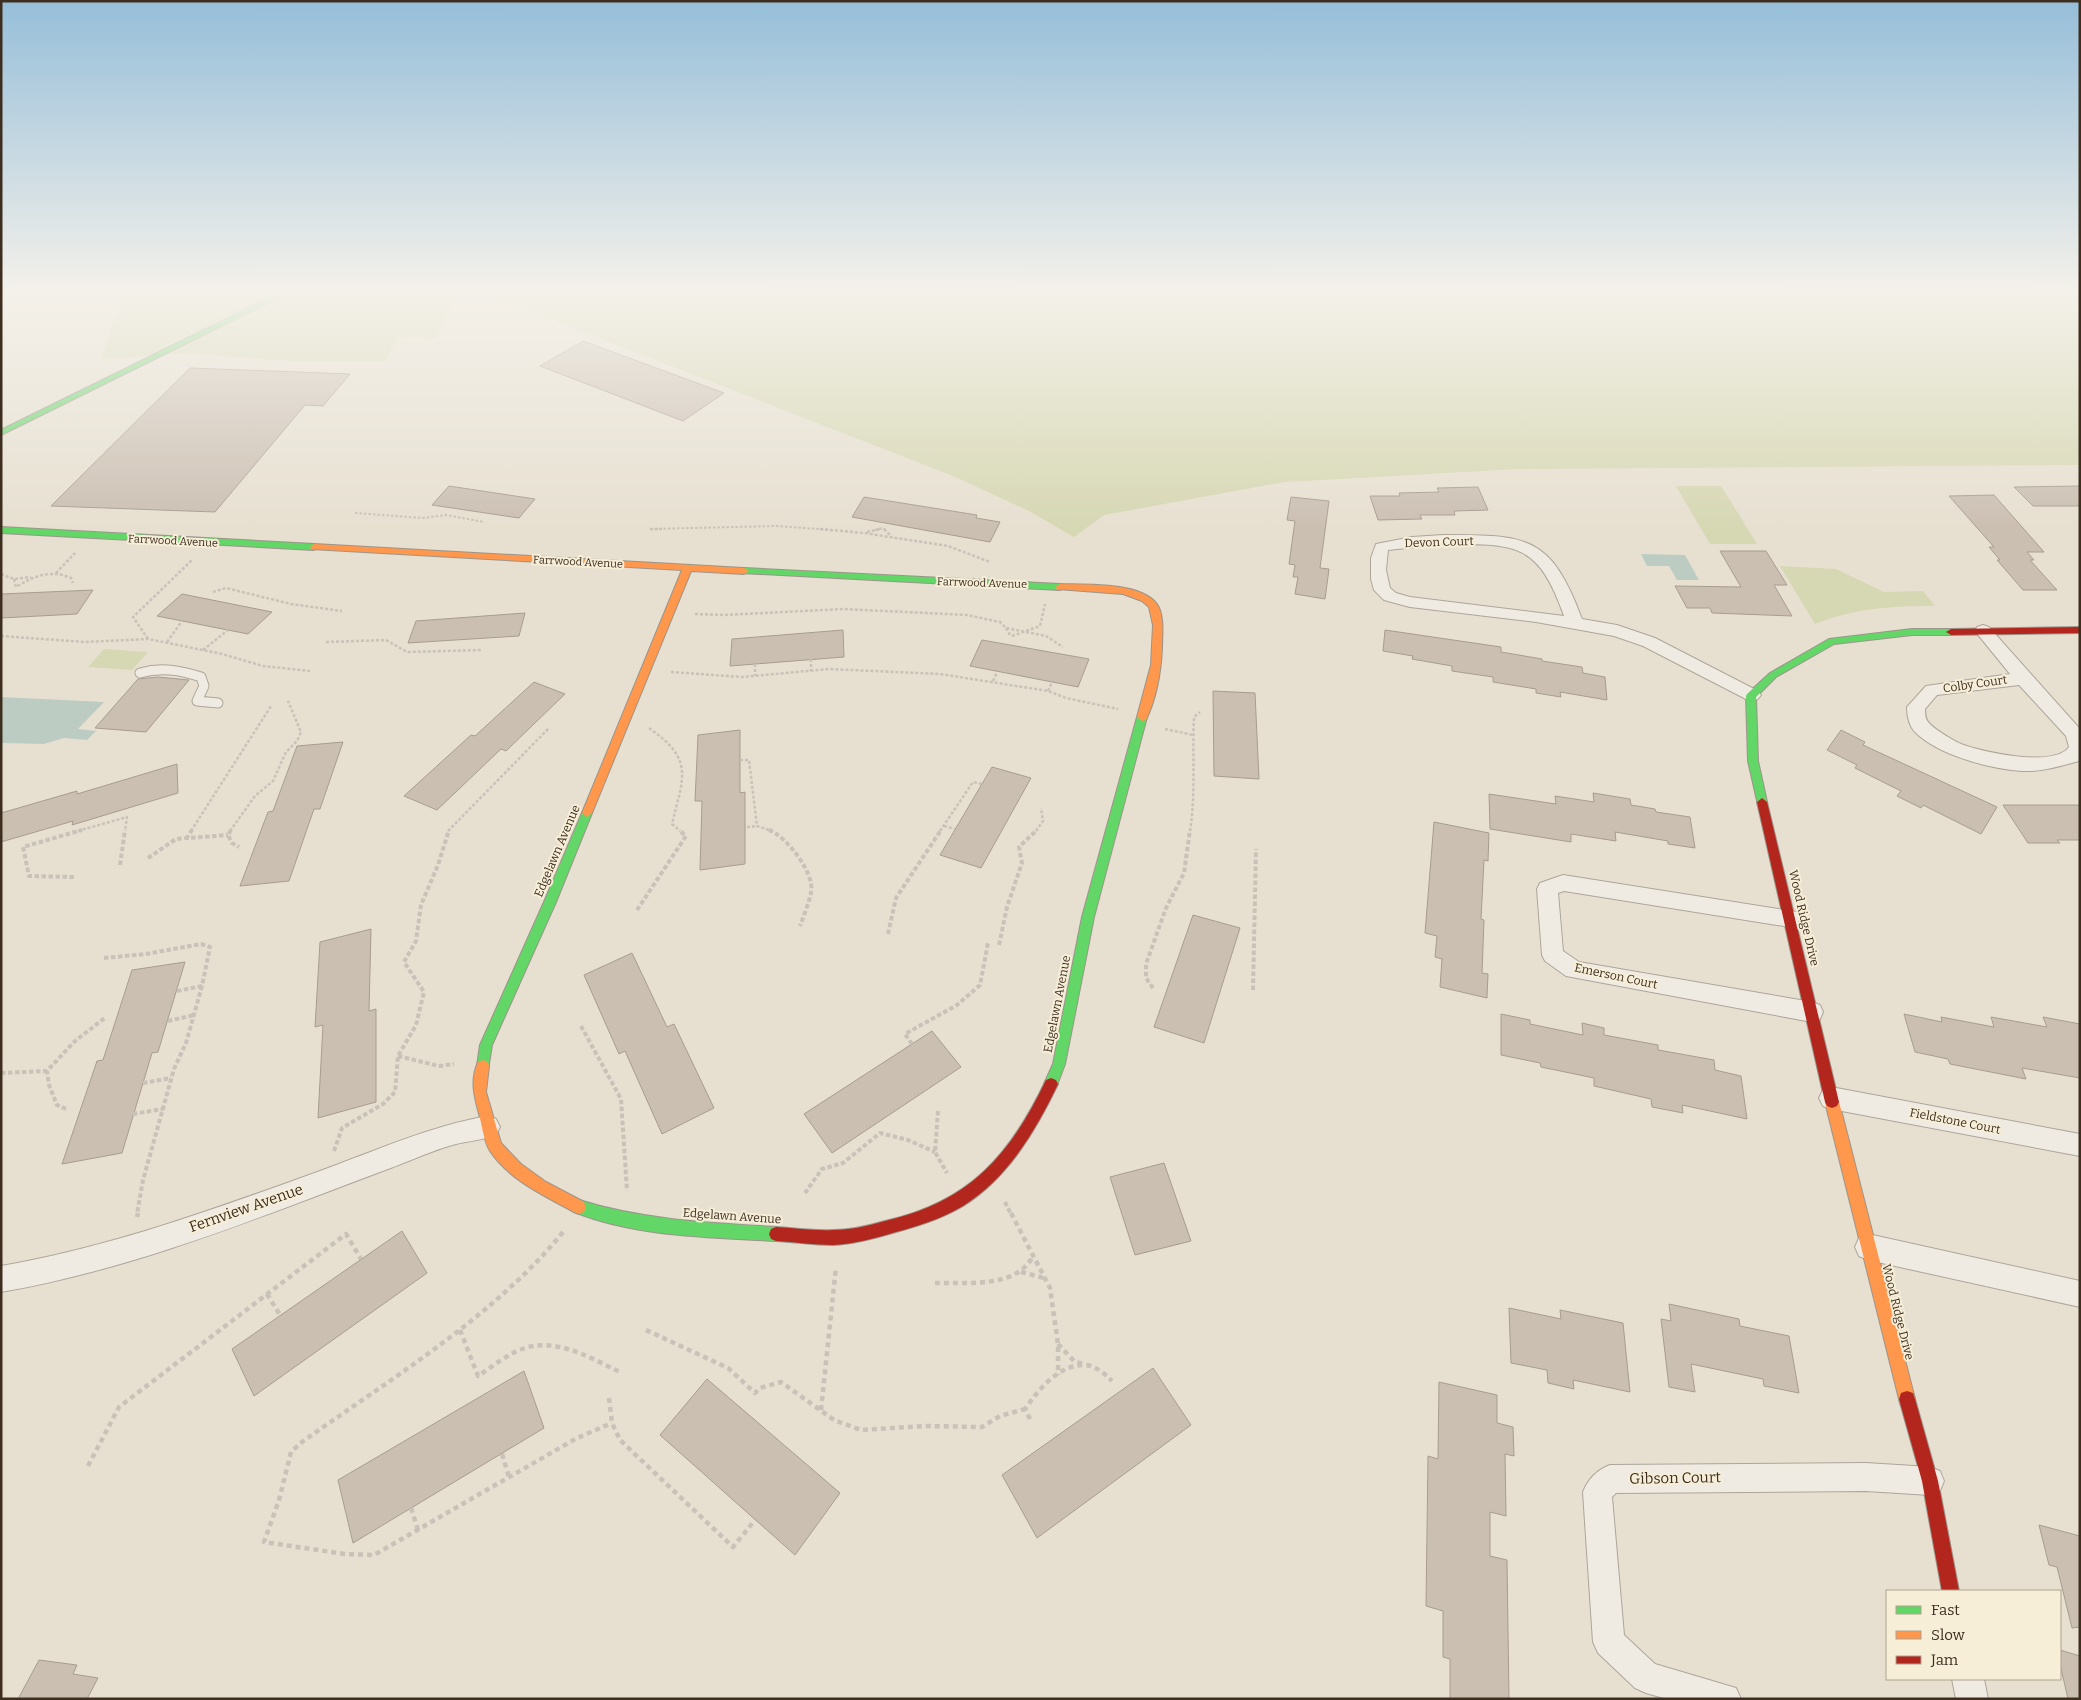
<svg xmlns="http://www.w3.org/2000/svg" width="2081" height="1700" font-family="Bitter,serif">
<rect width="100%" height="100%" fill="#e7e0d1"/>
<g fill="#d6d7b3">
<polygon points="124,292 459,292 435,338 399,337 384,361 289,361 188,353 101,359"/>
<polygon points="481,292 2080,292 2080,465 1518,469 1285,482 1104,515 1074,537 1029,511 953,476"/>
<polygon points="1676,486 1721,486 1757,544 1710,544"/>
<path d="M1780,566L1836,569L1884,592L1923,591L1935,606C1892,606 1854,608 1815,624Z"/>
<polygon points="104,649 148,652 132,670 88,667"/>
</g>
<g fill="#bcccc2">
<polygon points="1641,554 1685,555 1699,580 1677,580 1669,566 1647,566"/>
<polygon points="1,697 104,702 78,729 96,731 87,740 64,738 44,744 3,743 1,743"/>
</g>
<g fill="#cbbfb2" stroke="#a89c90">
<polygon points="583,341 724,393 683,421 540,366"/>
<polygon points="190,368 350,374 323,406 305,405 215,512 51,506"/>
<polygon points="449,486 535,499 519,518 432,505"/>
<polygon points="2080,486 2080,506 2033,506 2014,487"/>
<polygon points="1478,487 1488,510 1454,511 1455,515 1420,515 1422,519 1378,520 1370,496 1400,496 1399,493 1439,492 1437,488"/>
<polygon points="1994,495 2044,552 2027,552 2034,560 2030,560 2057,590 2023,590 1997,560 2000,560 1989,547 1994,547 1949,496"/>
<polygon points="864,497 977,515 976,518 1000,522 990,542 852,517"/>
<polygon points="1291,497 1329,501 1320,568 1329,569 1325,599 1295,594 1298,577 1293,577 1295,565 1289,564 1295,521 1287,520"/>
<polygon points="1720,551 1766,551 1787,585 1774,585 1792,616 1712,613 1710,608 1687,608 1675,586 1741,587"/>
<polygon points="93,590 77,614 1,618 1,594"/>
<polygon points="182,594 272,612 248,634 157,616"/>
<polygon points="525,613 519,636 408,643 416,621"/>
<polygon points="843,630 844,657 730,666 732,639"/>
<polygon points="1385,630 1501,647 1501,652 1542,659 1542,661 1582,667 1583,673 1605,677 1607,700 1560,692 1561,697 1536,693 1536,689 1493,682 1493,677 1452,671 1452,666 1412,659 1413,656 1383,651"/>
<polygon points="982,640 1089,659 1078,687 970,666"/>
<polygon points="158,677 189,680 146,732 95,728 138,679"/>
<polygon points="534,682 565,694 506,751 501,749 437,810 404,796 471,735 475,736"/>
<polygon points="1213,691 1255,693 1259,779 1214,776"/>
<polygon points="740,730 740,793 745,792 745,864 700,870 702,801 695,801 698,735"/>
<polygon points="1841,730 1865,742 1863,745 1997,807 1981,834 1923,805 1921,808 1897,796 1901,791 1855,768 1857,765 1827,750"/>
<polygon points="343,742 320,809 314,809 289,881 240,886 268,812 273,811 297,746"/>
<polygon points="177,764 178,793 72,825 73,821 1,842 1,813 77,791 77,794"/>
<polygon points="992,767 1031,778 981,868 940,855"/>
<polygon points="1593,793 1630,799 1631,805 1655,809 1656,812 1690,817 1695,848 1668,844 1668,841 1615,832 1616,841 1571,834 1571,842 1490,829 1489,794 1556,804 1555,796 1594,802"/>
<polygon points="2003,805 2080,805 2080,840 2057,840 2060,843 2028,843"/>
<polygon points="1434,822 1489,833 1488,861 1484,860 1481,919 1484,920 1482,973 1488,974 1487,998 1440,987 1442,959 1435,957 1437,936 1425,933"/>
<polygon points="1193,915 1240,928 1204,1043 1154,1027"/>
<polygon points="371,929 369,1011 376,1009 376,1102 318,1118 323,1025 315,1027 320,942"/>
<polygon points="632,953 667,1027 674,1024 714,1108 662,1134 625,1051 619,1054 584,975"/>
<polygon points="185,962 158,1052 152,1053 122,1153 62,1164 97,1061 103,1060 132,970"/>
<polygon points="1501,1014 1530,1020 1530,1024 1583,1035 1582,1023 1604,1028 1604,1035 1658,1045 1658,1050 1714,1060 1715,1070 1741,1076 1747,1119 1682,1105 1683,1113 1652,1107 1651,1099 1594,1086 1594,1078 1541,1067 1540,1063 1501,1055"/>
<polygon points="1904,1014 1942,1022 1941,1017 1994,1027 1991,1017 2047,1027 2043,1017 2080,1024 2080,1078 2022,1068 2026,1079 1950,1064 1948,1059 1915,1052"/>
<polygon points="932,1031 961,1067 832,1153 804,1114"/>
<polygon points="1164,1163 1191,1241 1135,1255 1110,1177"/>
<polygon points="402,1231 427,1273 254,1396 232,1349"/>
<polygon points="1669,1304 1739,1319 1740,1326 1789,1336 1799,1393 1764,1386 1763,1379 1691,1364 1695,1392 1669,1387 1661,1319 1671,1321"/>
<polygon points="1509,1308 1561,1319 1560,1310 1623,1323 1630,1392 1573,1380 1574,1389 1548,1383 1547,1370 1511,1363"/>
<polygon points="1153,1368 1191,1425 1037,1538 1002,1475"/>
<polygon points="524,1371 544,1428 353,1543 338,1480"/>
<polygon points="707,1379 840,1493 795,1555 660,1435"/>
<polygon points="1439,1382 1497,1395 1497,1423 1513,1427 1514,1456 1505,1454 1506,1516 1490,1512 1490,1556 1507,1560 1509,1699 1450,1699 1450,1659 1443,1657 1443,1611 1426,1606 1428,1456 1438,1459"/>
<polygon points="2039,1525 2080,1536 2080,1627 2072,1628 2057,1567 2049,1565"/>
<polygon points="2060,1650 2080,1656 2080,1699 2068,1699 2060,1664"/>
<polygon points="39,1660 77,1665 73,1674 98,1678 87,1699 18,1699"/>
</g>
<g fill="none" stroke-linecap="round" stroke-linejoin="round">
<defs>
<path id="lane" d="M140,673C161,667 180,670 201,677L204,686L197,701L218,703"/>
<g id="street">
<path d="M1443,535C1527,535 1551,535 1582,619L1617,625L1655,638L1758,691L1761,695L1758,699L1752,701L1746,699L1643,646L1614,636L1536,622L1410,607L1384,600L1374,590L1371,579V558L1376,544L1412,537ZM1443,544C1516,544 1538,542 1564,616L1410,597L1396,593L1390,588L1386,570L1388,550Z"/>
<path d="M1983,625L1989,627L2080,729L2079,761C2060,766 2042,772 2022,771C1990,769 1938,755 1915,732C1909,726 1907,715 1907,707L1926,686L2010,674L1975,631L1977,627ZM2019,685L2066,736L2069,747C2054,768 1982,752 1961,744C1954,741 1934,729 1929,723C1925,719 1925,714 1925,709L1937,695Z"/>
<polygon points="1563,875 1797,912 1800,918 1797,924 1790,927 1564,891 1558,893 1563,951 1579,962 1812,1002 1820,1005 1823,1012 1820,1019 1812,1022 1566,976 1545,961 1542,955 1537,889 1540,883"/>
<polygon points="1831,1087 2080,1134 2080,1156 1831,1109 1823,1106 1819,1098 1823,1090"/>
<path d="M488,1116L496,1119L500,1127L496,1135C483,1140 469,1141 456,1144C433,1150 410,1161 388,1169C262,1216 135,1269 1,1292V1266C111,1247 215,1209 320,1171C375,1151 430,1126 488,1116Z"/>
<polygon points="1868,1234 2080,1281 2080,1307 1868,1260 1859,1256 1855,1247 1859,1238"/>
<path d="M1866,1463L1930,1467L1940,1471L1944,1481L1940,1491L1930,1495L1866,1491L1616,1493L1612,1497L1624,1635L1655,1664L1736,1688L1741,1699H1667L1646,1693L1635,1688L1598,1653L1593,1642L1583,1492C1588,1479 1597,1470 1610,1465Z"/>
<polygon points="1952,1679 1984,1679 1988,1699 1956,1699"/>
</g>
<g id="fast">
<polygon points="281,292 290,292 1,435 1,430"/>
<polygon points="1,527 314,544 318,547 314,550 1,533"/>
<polygon points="744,568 1060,584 1065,587 1060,590 741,573 739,571"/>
<polygon points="1912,629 1951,629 1956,632 1951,635 1912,635 1834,644 1776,677 1756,697 1758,761 1767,802 1762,806 1758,805 1748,761 1746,696 1747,694 1770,673 1829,639"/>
<polygon points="1142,713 1147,717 1094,917 1065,1064 1056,1088 1051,1090 1046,1088 1044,1084 1053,1064 1082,917 1137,717"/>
<polygon points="587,809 592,813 556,902 492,1045 488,1070 483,1072 478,1070 477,1066 480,1045 544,902 582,813"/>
<path d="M579,1200C643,1220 709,1223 776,1227L781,1229L783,1234L781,1239L776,1241C709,1237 637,1237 574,1212L572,1207L574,1202Z"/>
</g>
<g id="slow">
<polygon points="314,544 744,568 749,571 744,574 691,571 592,813 587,817 582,813 682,570 311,549 310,547"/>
<path d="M1060,584C1085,585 1139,582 1156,603C1165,614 1162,635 1162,648C1161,672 1156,699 1146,720L1142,721L1137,717L1151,665L1153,625L1149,607L1142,601L1123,594L1057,589L1055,587Z"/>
<path d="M483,1060L488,1062L489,1066L486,1092L501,1143L521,1164L546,1182L584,1202L586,1207L584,1212L579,1214L574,1212C545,1196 509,1180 490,1151C484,1142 482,1126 479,1114C474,1096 470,1080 478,1062Z"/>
<polygon points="1832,1096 1837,1098 1839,1102 1915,1399 1913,1405 1907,1407 1901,1405 1899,1399 1825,1102 1827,1098"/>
</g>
<g id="jam">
<polygon points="2080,627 2080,633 1951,635 1946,632 1951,629"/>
<polygon points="1762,798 1767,802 1839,1102 1837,1106 1832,1108 1827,1106 1825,1102 1757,802"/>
<path d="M1051,1078L1056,1080L1058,1084C1036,1130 1008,1178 963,1206C943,1218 919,1226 896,1232C876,1238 854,1244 833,1245C814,1245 795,1242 776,1241L771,1239L769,1234L771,1229L776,1227C795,1228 814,1231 833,1230C850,1230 868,1226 885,1221C969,1202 1010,1156 1046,1080Z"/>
<polygon points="1907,1391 1913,1393 1915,1399 1938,1481 1959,1591 1942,1591 1922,1481 1899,1399 1901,1393"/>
</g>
</defs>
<use href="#lane" stroke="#ada599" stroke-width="11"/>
<use href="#street" stroke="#ada599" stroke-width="2"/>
<use href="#fast" stroke="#9c958a" stroke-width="2"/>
<use href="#slow" stroke="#9c958a" stroke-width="2"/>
<use href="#jam" stroke="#9c958a" stroke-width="2"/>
<g stroke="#c8c2b9" stroke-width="2" stroke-dasharray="2.5 2" stroke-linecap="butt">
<polyline points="355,513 423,518 446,515 484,522"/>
<polyline points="650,529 776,526 833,530"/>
<polyline points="875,530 883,528 885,530"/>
</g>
<g stroke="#c8c2b9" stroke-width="2.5" stroke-dasharray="3 2" stroke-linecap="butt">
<polyline points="650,529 662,529"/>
<polyline points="820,529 864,533 948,546 990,562"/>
<polyline points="884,529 892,537"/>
<polyline points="867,532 880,529"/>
<polyline points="56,573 75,553"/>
<polyline points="1,574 14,579 31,577"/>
<path d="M14,579L16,587C34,576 51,569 71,578L73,583"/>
<polyline points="213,592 226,588 291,604 342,611"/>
<polyline points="695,614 724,615 844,609 967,615 1000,622 1006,628 1046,636 1063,647"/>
<polyline points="1006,628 1010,635"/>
<polyline points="1,636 85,642 148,639 222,654 263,666 310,671"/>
<polyline points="1012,636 1040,626 1045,604"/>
<polyline points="148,639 133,617 192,560"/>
<polyline points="167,642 182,621"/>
<polyline points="326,642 386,640 407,652 481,650"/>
<polyline points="203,650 228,630"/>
<polyline points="811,659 811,671"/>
<polyline points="755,664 755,676"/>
<polyline points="671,672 742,677 829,669 940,674 1048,691 1066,698 1118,709"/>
<polyline points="993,681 997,672"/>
<polyline points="1048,691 1052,682"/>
<path d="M649,728C695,760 683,777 672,824L680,831"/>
<polyline points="1165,729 1193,735"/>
<polyline points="740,760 749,760 757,826 772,831"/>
<polyline points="944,826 955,829"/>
<polyline points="747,827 757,826"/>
<polyline points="78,831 127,817 125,831"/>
<polyline points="191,831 271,706"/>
<polyline points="230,831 255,796 273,781 286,752 297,741 301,732 288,701"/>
<polyline points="448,831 549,728"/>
<polyline points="940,831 973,782 982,784"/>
<polyline points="1036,831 1043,821 1041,808"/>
<path d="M1190,831C1196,794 1192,755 1194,717L1200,712"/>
</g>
<g stroke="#c8c2b9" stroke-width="4" stroke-dasharray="4.5 2.5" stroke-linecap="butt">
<polyline points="231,830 228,835 232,843 239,847"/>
<path d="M769,830C786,836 815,873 811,892C809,903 804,915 800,926"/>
<polyline points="186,839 192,830"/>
<polyline points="148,858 176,839 228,835"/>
<polyline points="120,865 125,830"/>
<polyline points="74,877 29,876 23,847 82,830"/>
<polyline points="637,910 686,836 679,830"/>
<polyline points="888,934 896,898 941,830"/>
<polyline points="999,945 1007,907 1022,863 1019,847 1037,830"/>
<polyline points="104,958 146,954 201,944 210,947 202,986 186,1043 174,1069 143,1180 137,1214"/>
<polyline points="1153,988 1146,978 1146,964 1166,908 1184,873 1190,830"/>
<polyline points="1253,990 1256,849"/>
<polyline points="177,991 202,986"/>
<polyline points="168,1021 194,1015"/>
<polyline points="581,1026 621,1099 627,1191"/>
<polyline points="912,1044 905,1034 957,1005 980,985 988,943"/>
<polyline points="398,1056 439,1066 454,1064"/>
<polyline points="1,1073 47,1071"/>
<polyline points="143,1083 171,1078"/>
<polyline points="66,1109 57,1105 49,1085 47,1071 75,1041 106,1017"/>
<polyline points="938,1111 935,1152 947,1173"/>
<polyline points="133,1114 163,1109"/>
<polyline points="334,1151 342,1128 383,1104 395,1092 398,1056 416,1025 424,992 404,962 416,941 421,905 438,865 449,830"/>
<polyline points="805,1193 822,1169 843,1163 880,1133 908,1140 935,1152"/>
<polyline points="1005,1202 1011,1214"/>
</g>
<g stroke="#c8c2b9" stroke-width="4.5" stroke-dasharray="5 4" stroke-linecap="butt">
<polyline points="1011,1213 1050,1288 1058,1344 1058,1375"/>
<polyline points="137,1217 138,1213"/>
<path d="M563,1232C496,1315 389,1380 302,1442L291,1452L279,1500L264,1542L345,1554L374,1555L577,1438L612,1423"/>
<polyline points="1021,1272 1044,1278"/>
<path d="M935,1283C967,1282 1016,1289 1033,1256"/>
<polyline points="267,1294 280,1315"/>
<path d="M460,1330L478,1376C492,1367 506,1355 522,1349C556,1336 592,1359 622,1373"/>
<polyline points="646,1330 728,1368 755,1393 760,1388 781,1382 834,1420 861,1430 924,1426 982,1427 1000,1416 1025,1409"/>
<polyline points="1058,1344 1075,1362 1084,1364"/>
<polyline points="609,1398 612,1423 620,1440 733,1547 755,1520"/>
<polyline points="821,1410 836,1267"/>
<path d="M1030,1419L1025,1409C1038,1390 1060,1363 1086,1365C1096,1366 1105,1374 1112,1381"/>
<polyline points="502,1454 509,1477"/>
<polyline points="88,1466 119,1407 346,1234 361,1259"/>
<polyline points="411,1508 418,1530"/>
</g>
<use href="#lane" stroke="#efebe3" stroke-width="9"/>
<use href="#street" fill="#efebe3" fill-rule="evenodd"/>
<use href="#fast" fill="#63d668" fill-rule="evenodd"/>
<use href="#slow" fill="#ff974d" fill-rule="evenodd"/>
<use href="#jam" fill="#b3261e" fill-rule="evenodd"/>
</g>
<linearGradient id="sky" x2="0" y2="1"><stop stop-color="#96bed9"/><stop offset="0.55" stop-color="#f4f1ea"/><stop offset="1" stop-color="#f4f1ea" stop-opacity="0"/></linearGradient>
<rect width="2081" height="530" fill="url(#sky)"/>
<g text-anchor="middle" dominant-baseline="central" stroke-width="4" stroke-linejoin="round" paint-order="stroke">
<g font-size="11" fill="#3d2e20" stroke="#f7eed8">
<text transform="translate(173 541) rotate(3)">Farrwood Avenue</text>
<text transform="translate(578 562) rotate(3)">Farrwood Avenue</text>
<text transform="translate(982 583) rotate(2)">Farrwood Avenue</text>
</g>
<g font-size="12" fill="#3d2e20" stroke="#f7eed8">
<text transform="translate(1439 542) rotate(-2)">Devon Court</text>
<text transform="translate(1975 684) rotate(-8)">Colby Court</text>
<text transform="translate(557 851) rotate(-67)">Edgelawn Avenue</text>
<text transform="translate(1804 918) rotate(77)">Wood Ridge Drive</text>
<text transform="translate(1616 976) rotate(12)">Emerson Court</text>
<text transform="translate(1057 1004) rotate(-79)">Edgelawn Avenue</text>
<text transform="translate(1955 1121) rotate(11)">Fieldstone Court</text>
<text transform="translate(732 1216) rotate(4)">Edgelawn Avenue</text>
<text transform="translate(1898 1312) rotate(76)">Wood Ridge Drive</text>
</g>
<g font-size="15" fill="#3d2e20" stroke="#f7eed8">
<text transform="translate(246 1208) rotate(-19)">Fernview Avenue</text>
<text transform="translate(1675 1478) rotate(-1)">Gibson Court</text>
</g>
</g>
<rect width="2081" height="1700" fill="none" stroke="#3d2e20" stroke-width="5"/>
<rect x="1886" y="1590" width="175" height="90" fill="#f7eed8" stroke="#ada18e"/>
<rect x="1896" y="1606" width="25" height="8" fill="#63d668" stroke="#ada18e"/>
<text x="1931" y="1615" font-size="15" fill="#3d2e20">Fast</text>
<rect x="1896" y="1631" width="25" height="8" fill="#ff974d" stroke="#ada18e"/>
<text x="1931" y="1640" font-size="15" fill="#3d2e20">Slow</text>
<rect x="1896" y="1656" width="25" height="8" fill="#b3261e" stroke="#ada18e"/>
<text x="1931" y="1665" font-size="15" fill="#3d2e20">Jam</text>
</svg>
